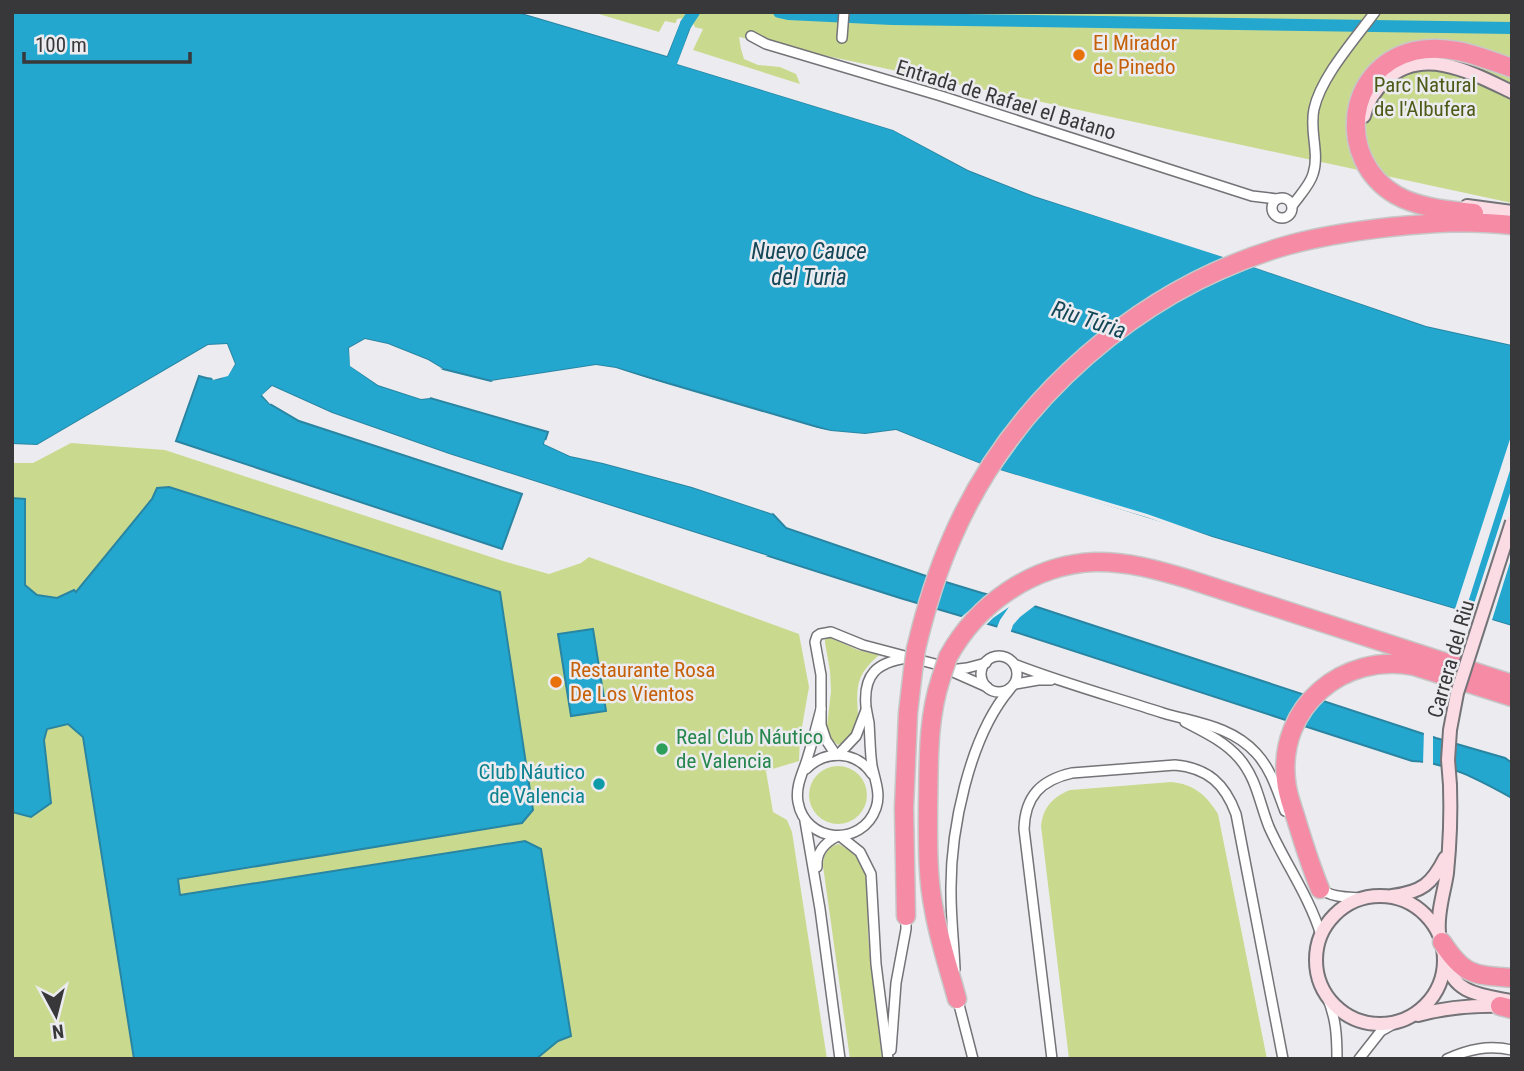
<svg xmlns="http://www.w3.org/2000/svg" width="1524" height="1071" font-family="'Roboto Condensed',sans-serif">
<rect width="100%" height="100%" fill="#ececf0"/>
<g fill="#c9da8f">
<polygon points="592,12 1512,12 1512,203 739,37 741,49 744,59 758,65 780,67 796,74 800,84 693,50 703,29 665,21 659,32"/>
<polygon points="71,443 165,450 503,561 549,574 581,563 589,557 799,634 809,687 800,738 799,761 766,771 773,812 787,820 792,832 827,1059 536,1059 558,1041 571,1036 211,891 180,896 178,879 157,488 152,499 76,592 74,590 57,598 37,595 25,585 25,499 12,498 12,463 33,463"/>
<path d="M829,637L858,650L879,655C869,664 860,673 858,687C854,709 868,732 838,745L831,739L827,726L831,691L830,671L825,643V639Z"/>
<polygon points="68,723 83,737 134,1059 12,1059 12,812 31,817 50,803 44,740 47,729"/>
<circle cx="838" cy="795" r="29"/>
<path d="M1171,782C1194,784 1206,795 1218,814L1267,1059H1069L1041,826C1043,807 1053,797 1070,790Z"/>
<path d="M839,844L850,851L862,862L867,874L868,936L882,1059H850L823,866C823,855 828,846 839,844Z"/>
</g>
<g fill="#23a7cf" stroke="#2985a2" stroke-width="2">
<path d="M12,12H518L667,56L680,21L691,27L678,64L894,130L968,170L1034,196L1193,246L1426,326L1512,345V626L1212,537L980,464L896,430L865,434L831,431L616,368L596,365L491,381L443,369L428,360L388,344L365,339L349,348L351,366L378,385L421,399L430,398L548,432L544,444L570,456L603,463L692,487L773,514L786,528L926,576L982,593L1031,605L1436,738L1505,758L1512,763V798C1481,781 1447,762 1412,761L1012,631L900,598L449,454L332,413L272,386L262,396L270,404L299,421L522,494L502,549L176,441L199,376C218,382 224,380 235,364L227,344L208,345L37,445L12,444Z"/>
<polygon points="169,487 500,592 533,810 522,823 178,879 180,895 525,841 541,849 571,1036 558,1041 536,1059 134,1059 83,737 68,724 47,729 44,740 51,803 31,817 12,812 12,498 25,499 25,585 37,595 57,598 74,590 76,592 152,499 157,488"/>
<polygon points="593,629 606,711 571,716 558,634"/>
</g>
<g fill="#ececf0">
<polygon points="518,12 530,12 665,52 677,19 682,18 667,56"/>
<polygon points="694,24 695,28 682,61 895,127 970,166 1036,193 1194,243 1427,322 1512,342 1512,345 1426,326 1253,267 1201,289 1169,307 1140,325 1113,345 1090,365 1051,402 1028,431 1000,470 1147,514 1212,537 1455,609 1512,433 1512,464 1465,612 1471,613 1512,487 1512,556 1492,620 1512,626 1511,630 1211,540 1146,517 979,467 895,433 865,437 831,435 787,422 831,431 865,434 896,430 981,464 1016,417 1035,394 1058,370 1091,340 1119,318 1149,298 1177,281 1226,258 1034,196 968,170 893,130 677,64 691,27"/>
<polygon points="365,339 388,344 428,360 443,369 436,368 427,363 387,348 365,343 353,350 354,364 379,381 421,395 431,394 430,398 421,399 378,385 350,366 349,348"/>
<polygon points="227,344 235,364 228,376 213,380 211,376 213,377 225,373 232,363 225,347 209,349 39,448 12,447 12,444 37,445 208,345"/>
<polygon points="596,365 616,368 742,409 615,371 596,369 496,383 491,381"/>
<polygon points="272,386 332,413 449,454 768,556 758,557 572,498 559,490 542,488 447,457 331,416 273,390 267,395 273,402 270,404 262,395"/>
<polygon points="545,440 572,452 604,459 693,484 768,508 773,514 692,487 603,463 570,456 544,444"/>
<polygon points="991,592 1032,602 1037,604 1020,617 1013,625 1010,634 996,630 1000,620 1009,607 993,618 984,627 959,619"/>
<polygon points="1424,730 1433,733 1433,767 1423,765"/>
</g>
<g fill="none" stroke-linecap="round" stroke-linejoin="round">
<g stroke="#23a7cf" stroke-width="12">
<polyline points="779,12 788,14 892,19 1512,28"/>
<polyline points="686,24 694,12"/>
</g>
<defs>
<g id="street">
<polyline points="751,36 766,44 941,96 1252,196 1277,199"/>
<polyline points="842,38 844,12"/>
<circle cx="1282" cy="208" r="10"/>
<path d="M1292,206C1299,196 1310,185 1313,174C1320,153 1309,131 1314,109C1321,77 1355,39 1375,12"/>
<circle cx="999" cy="674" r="18"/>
<path d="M1014,664C1063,683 1114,697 1163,713C1197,723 1231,726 1256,753C1271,769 1277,790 1285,811"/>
<polyline points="950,670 967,668 986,663"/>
<polyline points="1015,684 1038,680 1051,680"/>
<path d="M821,709C817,724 813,740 808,756C804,771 795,785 798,802C805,843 862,848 876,808C881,794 875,780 872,766C870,752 870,737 869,723C868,718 867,713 866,707C863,674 877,662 908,658"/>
<path d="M1185,722C1204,732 1224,741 1239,758C1257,779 1259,802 1269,827C1285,863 1309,896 1321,935"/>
<polyline points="836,755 826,740 821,725 821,675 815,642 817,636 820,634 831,632 863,645 935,664 987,687"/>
<polyline points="838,755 856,736 866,710"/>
<path d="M806,769C825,750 856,750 872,774"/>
<polyline points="805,821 820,909 840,1059"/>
<polyline points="840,836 860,852 871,874 876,964 888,1059"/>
<path d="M817,867C816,852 824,843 838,836"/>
<path d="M1318,887C1331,898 1346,897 1363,898"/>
<path d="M955,969C954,944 951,919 951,894C950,831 969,737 1010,689"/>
<polyline points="957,997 973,1059"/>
<path d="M1327,997C1336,1018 1337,1036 1337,1059"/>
<polyline points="891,1050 896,983 906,929 906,916"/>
<path d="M1052,1059L1024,829C1025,796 1041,780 1072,773L1175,765C1208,768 1225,784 1236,814L1283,1059"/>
<polyline points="1359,1059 1381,1031 1397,1022"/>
<path d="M1447,1059C1469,1049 1488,1045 1512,1050"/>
</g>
<g id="secondary">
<path d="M1364,116C1367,101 1375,90 1386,80C1424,45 1474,74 1512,92"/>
<polyline points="1467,206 1512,212"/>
<circle cx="1380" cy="960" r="64"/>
<path d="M1392,896C1422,892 1432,884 1445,858"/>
<path d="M1439,932C1437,912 1444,893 1447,873C1450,843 1451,815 1450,785"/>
<path d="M1446,961C1454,995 1482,995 1511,1001"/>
<path d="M1418,1015C1447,1007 1477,1005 1507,1006"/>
</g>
<g id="highway">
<path d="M1474,213C1448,210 1419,208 1396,195C1336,160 1344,68 1414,51C1448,43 1480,57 1512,68"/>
<path d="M916,649C925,611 936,574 952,538C1012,399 1140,288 1285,246C1320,236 1355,231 1390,227C1431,223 1471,220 1512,225"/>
<path d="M948,657C977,604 1032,565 1094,562C1126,561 1158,570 1188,579L1512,684"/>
<path d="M941,678C927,720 929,764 928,807C928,841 927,876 934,910C939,940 949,969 957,999"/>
<path d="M1320,889C1311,867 1304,845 1297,822C1293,808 1287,795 1286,780C1278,707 1343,652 1414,666L1512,697"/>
<polyline points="906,916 904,808 908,713 913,670"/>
<path d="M1442,942C1464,976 1474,975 1512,978"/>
<polyline points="1500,1006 1512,1009"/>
</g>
</defs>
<use href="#street" stroke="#747478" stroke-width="12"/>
<use href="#secondary" stroke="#747478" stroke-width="16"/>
<use href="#highway" stroke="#c7c7c8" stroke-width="21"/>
<use href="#street" stroke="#fff" stroke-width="9"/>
<use href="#secondary" stroke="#fcdce4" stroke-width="12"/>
<use href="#highway" stroke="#f58ba4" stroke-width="18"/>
<defs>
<polyline id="secondary-bridge" points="1450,785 1448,760 1450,730 1457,693 1512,522"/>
<g id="highway-bridge">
<polyline points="913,670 916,649"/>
<polyline points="941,678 948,657"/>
</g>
</defs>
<use href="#secondary-bridge" stroke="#747478" stroke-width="16" stroke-linecap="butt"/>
<use href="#highway-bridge" stroke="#c7c7c8" stroke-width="21" stroke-linecap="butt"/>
<use href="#secondary-bridge" stroke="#fcdce4" stroke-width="12"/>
<use href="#highway-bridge" stroke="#f58ba4" stroke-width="18"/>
</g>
<g fill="#e8710a" stroke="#ececf0" stroke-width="2.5">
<circle cx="1079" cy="55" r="7"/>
<circle cx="556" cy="682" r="7"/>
</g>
<circle fill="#2e9e5b" stroke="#ececf0" stroke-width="2.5" cx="662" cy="749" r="7"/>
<circle fill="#0f9aa8" stroke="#ececf0" stroke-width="2.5" cx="599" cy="784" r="7"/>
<g text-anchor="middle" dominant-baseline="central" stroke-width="5" stroke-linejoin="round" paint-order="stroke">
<g font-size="21" fill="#c56008" stroke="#ececf0" text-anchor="start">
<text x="1093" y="43">El Mirador<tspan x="1093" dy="24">de Pinedo</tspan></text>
<text x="570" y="670">Restaurante Rosa<tspan x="570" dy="24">De Los Vientos</tspan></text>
</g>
<g font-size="21" fill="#4e5a18" stroke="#ececf0">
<text x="1425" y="85">Parc Natural<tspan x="1425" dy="24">de l'Albufera</tspan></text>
</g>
<g font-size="21" fill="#383739" stroke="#ececf0">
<text transform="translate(1006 100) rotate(17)">Entrada de Rafael el Batano</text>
<text transform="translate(1451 659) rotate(-74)">Carrera del Riu</text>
</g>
<g font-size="21" fill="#27864d" stroke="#ececf0" text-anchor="start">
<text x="676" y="737">Real Club Náutico<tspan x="676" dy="24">de Valencia</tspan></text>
</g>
<g font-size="21" fill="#0d838f" stroke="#ececf0" text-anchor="end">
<text x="585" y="772">Club Náutico<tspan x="585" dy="24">de Valencia</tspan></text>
</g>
<g font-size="23" font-style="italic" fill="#144758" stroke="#ececf0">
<text x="809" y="251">Nuevo Cauce<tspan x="809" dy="26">del Turia</tspan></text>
<text transform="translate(1089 320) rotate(18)">Riu Túria</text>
</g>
</g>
<rect width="1524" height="1071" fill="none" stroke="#383739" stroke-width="28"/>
<g transform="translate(56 1015) rotate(173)" stroke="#ececf0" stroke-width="5" paint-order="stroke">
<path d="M0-5L12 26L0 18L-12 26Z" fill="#383739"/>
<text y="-10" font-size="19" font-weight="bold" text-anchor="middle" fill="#383739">N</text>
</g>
<path d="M24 52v10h166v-10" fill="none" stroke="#383739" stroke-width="3.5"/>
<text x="35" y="52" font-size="21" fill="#383739" stroke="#ececf0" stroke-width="5" paint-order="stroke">100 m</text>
</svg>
